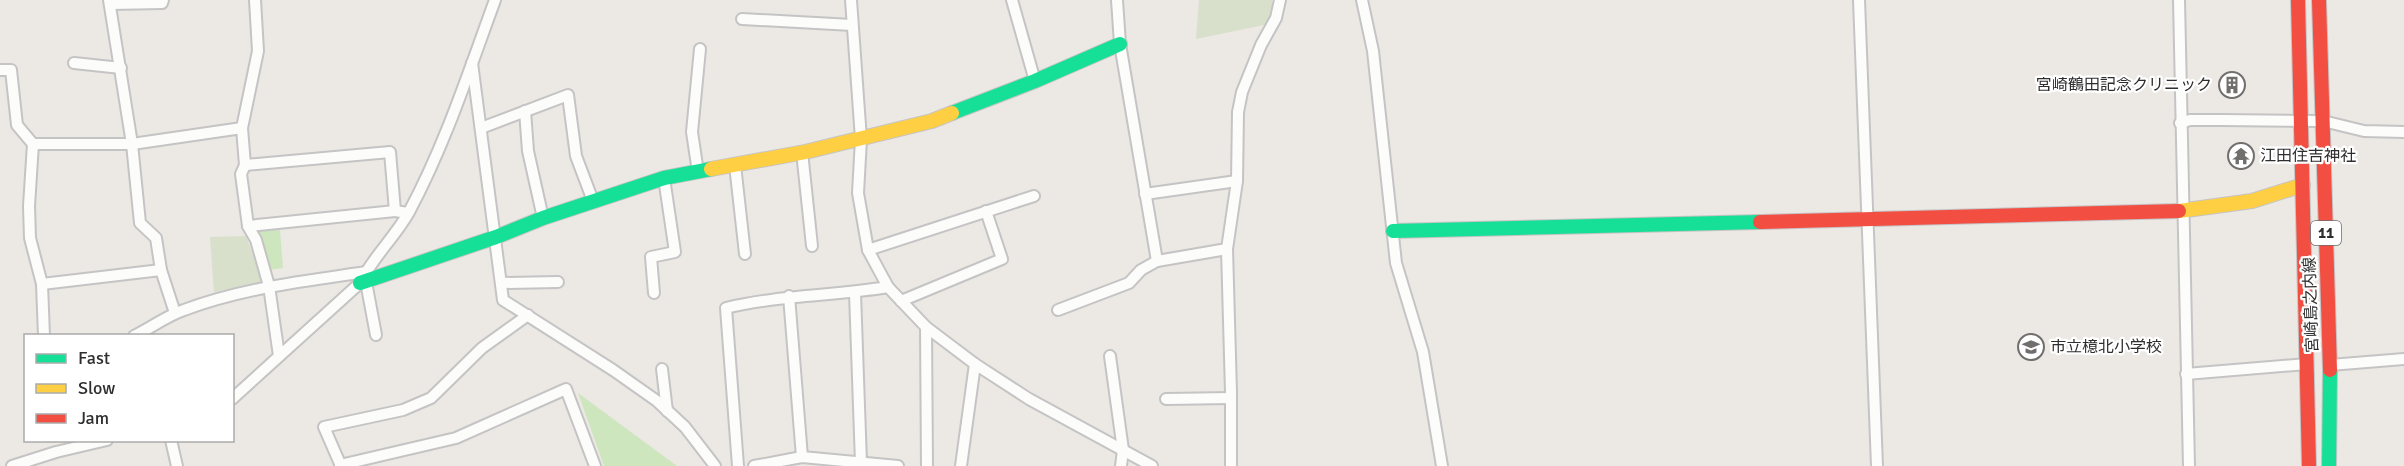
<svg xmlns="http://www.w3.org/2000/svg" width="2404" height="466" font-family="Signika,'Noto Sans JP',sans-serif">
<rect width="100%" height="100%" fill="#ece8e4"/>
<g fill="#cee6be">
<polygon points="280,230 283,268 269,270 256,231"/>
<polygon points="578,393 677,466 604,466"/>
</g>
<g fill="#d8e0cc">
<polygon points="1199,0 1272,0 1273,16 1264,25 1196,39"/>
<polygon points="246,236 263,282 214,292 210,237"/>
</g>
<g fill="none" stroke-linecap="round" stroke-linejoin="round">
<defs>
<g id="street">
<polyline points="109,0 132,144 140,223 156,238 161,270"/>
<polyline points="255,0 258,51 242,128 245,165 241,174 248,226 256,240 269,286 279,356"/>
<polyline points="851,0 861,139 858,193 868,250 888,287 926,327 975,364 1029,399 1152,466"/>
<polyline points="1012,0 1035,81"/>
<polyline points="1117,0 1120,44 1157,261 1227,249"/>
<polyline points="1362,0 1373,51 1396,263 1423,352 1442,466"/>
<polyline points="1859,0 1877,466"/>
<polyline points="2179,0 2189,466"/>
<polyline points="111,4 162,3 163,0"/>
<polyline points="742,19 852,25"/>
<polyline points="74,63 121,68"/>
<polyline points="472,63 503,300 613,370 657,401 685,427 715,466"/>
<polyline points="0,70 11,70 17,125 33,144 29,206 30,238 42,284 44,336"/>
<polyline points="525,111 528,151 543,218"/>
<polyline points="2180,123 2190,120 2222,120 2323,121 2364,131 2404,132"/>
<polyline points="481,128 568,95 576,156 593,201"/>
<polyline points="33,144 132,144 242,128"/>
<polyline points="802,152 812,246"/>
<polyline points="245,165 390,152 395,211 408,213"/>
<polyline points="735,165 745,254"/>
<polyline points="698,172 692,132 700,49"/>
<polyline points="1145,194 1237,181"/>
<polyline points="248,226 395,211"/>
<polyline points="868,250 1034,196"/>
<polyline points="366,282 376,335"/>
<polyline points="501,283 558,282"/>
<polyline points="42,284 161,270 175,313"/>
<polyline points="654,293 651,257 675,252 664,178"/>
<polyline points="855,293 861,463"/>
<polyline points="789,296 802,457"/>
<polyline points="901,301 1002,259 986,211"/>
<polyline points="1058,310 1129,283 1141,270 1157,261"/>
<polyline points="926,327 927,466"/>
<path d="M134,336C151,328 166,316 184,310C242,288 305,281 366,272"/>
<polyline points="1110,356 1123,450 1121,466"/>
<polyline points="2330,365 2404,359"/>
<polyline points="662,369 667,411"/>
<polyline points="2186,374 2307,364"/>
<path d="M232,399L360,283C373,257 395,237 409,212C445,145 469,71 495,0"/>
<polyline points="1166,399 1231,398"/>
<polyline points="171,440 177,466"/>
<polyline points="340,465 456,438 566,389 595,466"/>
<polyline points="12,466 56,452 107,440"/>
<polyline points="341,466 324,427 403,410 431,398 482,348 528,315"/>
<path d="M738,466L726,308C779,295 834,296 888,287"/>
<polyline points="754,466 802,457 898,466"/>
<polyline points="961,466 975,364"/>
<polyline points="1231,466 1231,392 1227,249 1237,181 1238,112 1242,92 1261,45 1276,18 1280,0"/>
</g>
<g id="fast">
<polyline points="952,113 1035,81 1120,44"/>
<polyline points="1393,231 1760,222"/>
<polyline points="360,283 496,237 543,218 664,178 711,169"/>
<polyline points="2329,466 2330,370"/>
</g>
<g id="slow">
<polyline points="711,169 805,152 932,121 952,113"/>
<polyline points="2179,211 2252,201 2303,185"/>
</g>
<g id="jam">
<polyline points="2298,0 2309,466"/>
<polyline points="2319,0 2330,370"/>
<polyline points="1760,222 2179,211"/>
</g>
</defs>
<use href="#street" stroke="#c5c4c5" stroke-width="14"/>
<use href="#fast" stroke="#c5c4c5" stroke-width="16"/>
<use href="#slow" stroke="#c5c4c5" stroke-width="16"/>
<use href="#jam" stroke="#c5c4c5" stroke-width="16"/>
<use href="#street" stroke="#fcfcfb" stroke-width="10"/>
<use href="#fast" stroke="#16e098" stroke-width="14"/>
<use href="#slow" stroke="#ffcf43" stroke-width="14"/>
<use href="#jam" stroke="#f24e42" stroke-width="14"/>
</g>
<defs>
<symbol id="building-ring" viewBox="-11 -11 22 22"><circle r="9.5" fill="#fff" stroke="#706f6e" stroke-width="1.5"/><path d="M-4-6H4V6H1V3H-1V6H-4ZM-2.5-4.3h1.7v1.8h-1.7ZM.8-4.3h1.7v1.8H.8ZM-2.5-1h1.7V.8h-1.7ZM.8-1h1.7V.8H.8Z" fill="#706f6e"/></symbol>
<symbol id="temple-ring" viewBox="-11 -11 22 22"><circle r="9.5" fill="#fff" stroke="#706f6e" stroke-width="1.5"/><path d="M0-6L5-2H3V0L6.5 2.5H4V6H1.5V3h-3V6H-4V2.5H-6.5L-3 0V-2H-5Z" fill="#706f6e"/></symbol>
<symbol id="school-ring" viewBox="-11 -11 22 22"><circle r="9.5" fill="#fff" stroke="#706f6e" stroke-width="1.5"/><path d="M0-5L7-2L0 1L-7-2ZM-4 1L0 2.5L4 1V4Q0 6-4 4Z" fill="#706f6e"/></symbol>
</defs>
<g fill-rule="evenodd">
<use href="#building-ring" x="2217" y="70" width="30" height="30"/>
<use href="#temple-ring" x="2226" y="141" width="30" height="30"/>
<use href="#school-ring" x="2016" y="332" width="30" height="30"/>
</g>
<g text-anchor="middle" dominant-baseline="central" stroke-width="4.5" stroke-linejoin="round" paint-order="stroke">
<rect fill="#fff" stroke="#6d6d6d" stroke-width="1.5" x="2311" y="221" width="30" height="24" rx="4.5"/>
<g font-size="15" font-weight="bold" fill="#2e2e2e">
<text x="2326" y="233">11</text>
</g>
<g font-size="16" fill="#2e2e2e" stroke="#fff" text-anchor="start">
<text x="2212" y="85" text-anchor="end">宮崎鶴田記念クリニック</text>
<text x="2260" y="156">江田住吉神社</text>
<text x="2050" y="347">市立檍北小学校</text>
</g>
<g font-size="16" fill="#2e2e2e" stroke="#fff">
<text transform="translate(2311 305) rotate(-92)">宮崎島之内線</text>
</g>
</g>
<rect x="24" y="334" width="210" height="108" fill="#ffffff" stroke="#ababab" stroke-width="1.5"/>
<rect x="36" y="354" width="30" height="9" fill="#16e098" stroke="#ababab" stroke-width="1.5"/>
<text x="78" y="364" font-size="18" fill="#2e2e2e">Fast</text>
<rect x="36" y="384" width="30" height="9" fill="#ffcf43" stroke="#ababab" stroke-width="1.5"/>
<text x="78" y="394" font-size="18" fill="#2e2e2e">Slow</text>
<rect x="36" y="414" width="30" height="9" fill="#f24e42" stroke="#ababab" stroke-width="1.5"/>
<text x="78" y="424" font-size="18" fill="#2e2e2e">Jam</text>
</svg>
